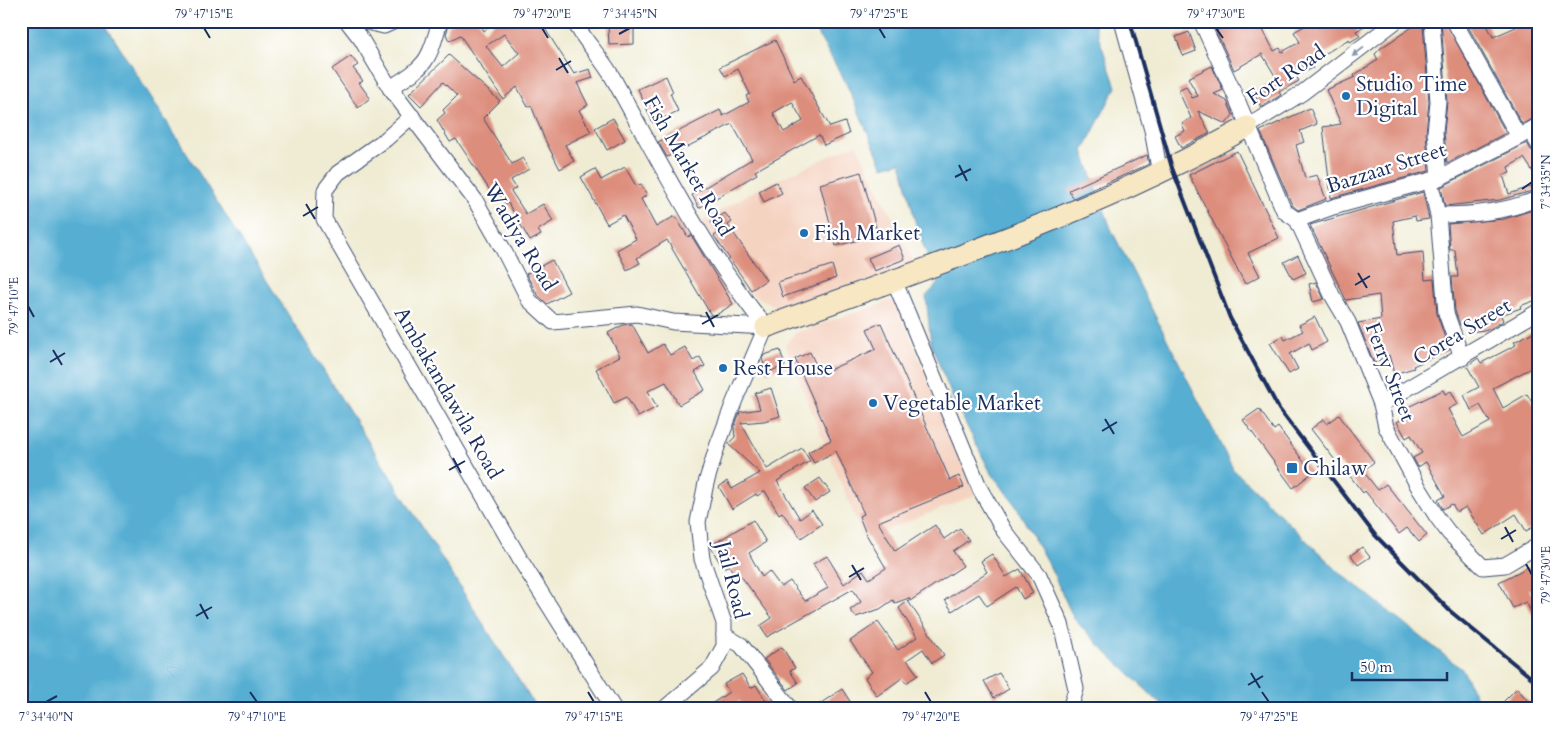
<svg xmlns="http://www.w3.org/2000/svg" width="1560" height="730" font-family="Cardo,serif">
<rect width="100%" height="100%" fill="#fff"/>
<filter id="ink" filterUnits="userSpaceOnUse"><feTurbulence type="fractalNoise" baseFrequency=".02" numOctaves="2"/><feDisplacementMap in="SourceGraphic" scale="10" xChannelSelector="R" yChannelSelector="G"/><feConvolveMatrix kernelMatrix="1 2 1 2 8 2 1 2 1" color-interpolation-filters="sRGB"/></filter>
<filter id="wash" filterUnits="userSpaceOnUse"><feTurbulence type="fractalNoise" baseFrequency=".0096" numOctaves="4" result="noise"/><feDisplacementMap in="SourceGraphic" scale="20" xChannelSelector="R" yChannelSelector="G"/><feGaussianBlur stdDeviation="1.12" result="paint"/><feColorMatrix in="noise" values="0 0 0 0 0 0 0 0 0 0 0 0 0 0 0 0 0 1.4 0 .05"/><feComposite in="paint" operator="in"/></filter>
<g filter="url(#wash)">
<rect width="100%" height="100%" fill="#f0ecd4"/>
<g fill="#f5d3c1">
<polygon points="856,144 917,268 779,308 749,293 702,222 757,189"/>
<polygon points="894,299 976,495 864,539 785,346 795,333"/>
</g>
<g fill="#56afd3" stroke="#386f98">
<polygon points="21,21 103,21 537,709 21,709"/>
<polygon points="810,21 1093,21 1116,87 1083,151 1111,229 1233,469 1339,572 1463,670 1481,709 1166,709 1104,650 1074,619 1051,569 1016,506 990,471 954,401 931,344 926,296 938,284 917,229 901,162 883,167 845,81"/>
</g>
<g id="blocks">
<g fill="#dd8d7c" fill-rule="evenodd">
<path d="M457,21H479L484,31L496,21H540L574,74L590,69L593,78L577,83L588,105L579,110L591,132L565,145L574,161L560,169L544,138L531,105L528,107L517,87L503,99L460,35L449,41L446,34L449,25ZM504,34L519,53L503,67L486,46Z"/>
<polygon points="1233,21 1275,21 1262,28 1274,51 1280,48 1282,52 1300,42 1294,32 1313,21 1373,21 1356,31 1360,36 1350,42 1349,39 1310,63 1313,68 1296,76 1299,81 1279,92 1281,95 1261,107 1253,92 1277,79 1262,54 1234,70 1216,31"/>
<polygon points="1421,21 1423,25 1429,102 1426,133 1429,171 1331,198 1323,127 1341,124 1326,90 1355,77 1354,75 1378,60 1375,54 1381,48"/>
<polygon points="1441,21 1445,21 1506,133 1447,163 1444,132 1447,101"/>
<polygon points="1465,21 1485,21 1493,37 1516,27 1513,21 1539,21 1539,116 1522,124"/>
<polygon points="634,26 634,44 609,45 608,27"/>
<polygon points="1189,32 1196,51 1183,56 1176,37"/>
<path d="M775,40L794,80L801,76L830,127L845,122L849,134L824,145L819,135L755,171L757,174L699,208L692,195L752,159L732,124L667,157L658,142L720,110L723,116L749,102L746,96L750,94L738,69L725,76L720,67ZM792,102L803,121L784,132L773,113Z"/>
<polygon points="449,55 500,101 483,118 512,164 523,158 529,169 511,180 516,188 511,191 526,214 543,204 553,221 538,230 541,235 530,241 508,203 506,204 502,198 497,201 456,139 450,142 437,120 445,113 443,110 457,96 443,82 421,106 409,94"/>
<polygon points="351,56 358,65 353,68 363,81 359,83 370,98 358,108 332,69"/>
<polygon points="1212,66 1223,90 1214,94 1227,101 1233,115 1226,124 1198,111 1210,133 1181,148 1175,136 1185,131 1182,124 1191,118 1178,90 1186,86 1192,98 1198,96 1188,78"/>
<polygon points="666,76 673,92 670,93 678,111 653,123 638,89"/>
<polygon points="1310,108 1317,124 1300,131 1304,142 1296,145 1305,178 1317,175 1326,199 1298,210 1292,205 1260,131"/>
<polygon points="613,118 625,140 607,150 595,128"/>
<polygon points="1527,143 1531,150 1539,154 1539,181 1524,158 1508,167 1510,173 1503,175 1509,194 1539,184 1539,189 1500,200 1445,206 1441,187"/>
<polygon points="1237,151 1279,238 1248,253 1260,276 1245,284 1189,175"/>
<polygon points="1147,155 1149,164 1073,198 1069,190"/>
<polygon points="625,167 636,186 641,184 647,195 641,199 656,227 675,216 688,237 691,235 733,304 716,315 711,315 667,240 637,258 640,263 627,270 617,250 636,239 623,215 607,224 581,177 595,169 601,180"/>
<polygon points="861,172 878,235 836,246 820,184"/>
<polygon points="776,182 782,193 764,202 759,191"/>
<polygon points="1423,192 1429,219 1416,221 1415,216 1393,221 1397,255 1423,252 1425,280 1434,279 1437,314 1449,350 1413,366 1414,368 1394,374 1389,355 1374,363 1358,323 1381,319 1379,295 1346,300 1310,225"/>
<polygon points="1539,208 1539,249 1533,250 1539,266 1539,299 1520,306 1521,308 1501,315 1503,321 1490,329 1470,332 1467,323 1460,325 1455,311 1452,277 1458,277 1455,250 1450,250 1448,224 1504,219"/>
<polygon points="725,213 732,222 728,225 766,280 751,290 714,236 718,233 711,222"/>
<polygon points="899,245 905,259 874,271 868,258"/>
<polygon points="1298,255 1306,273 1293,279 1284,262"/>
<polygon points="552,260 569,292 547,304 537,294 526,274"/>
<polygon points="832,265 836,278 783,297 778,282"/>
<polygon points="1316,282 1324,299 1313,302 1309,284"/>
<polygon points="1315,317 1327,342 1312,350 1309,343 1290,354 1298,369 1289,374 1270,343 1283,336 1285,340 1303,331 1299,325"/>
<polygon points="881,323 950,480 959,476 964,487 878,522 895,551 935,525 944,539 960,528 969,540 953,551 963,566 910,601 909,598 895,603 893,600 880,609 856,617 850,610 861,602 853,589 767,637 760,626 772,618 741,576 736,578 729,565 723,568 710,546 753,520 766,542 749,553 762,577 769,571 781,587 790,581 805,601 828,588 813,564 827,556 844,584 863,570 869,579 886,568 866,534 859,516 864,514 836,451 814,463 808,452 831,440 795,359 810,352 820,374 876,349 867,329"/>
<polygon points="632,324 648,353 663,344 670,355 685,347 693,361 700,357 705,366 695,372 705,390 679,405 666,382 648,391 657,407 638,417 627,397 614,403 596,369 620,356 608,333 623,325"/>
<polygon points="1539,329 1539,364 1493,388 1503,408 1527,394 1539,414 1539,524 1526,531 1516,514 1484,535 1466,507 1457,512 1452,504 1443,509 1438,500 1445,496 1426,462 1418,467 1413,458 1422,453 1411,435 1406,438 1397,422 1410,415 1406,408 1443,390 1445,394 1451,391 1458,404 1448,409 1463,437 1490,422 1480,405 1471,410 1464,395 1479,387 1467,366 1478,358 1481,363 1516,345 1514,342"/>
<polygon points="780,350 785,366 767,372 762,359 764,355"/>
<polygon points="771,388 780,416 764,421 741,423 767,469 802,448 810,461 777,481 800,519 812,510 822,524 801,538 782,512 779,514 765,491 757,496 756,494 732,509 719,487 727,481 732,489 760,473 728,444 735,437 734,428 740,412 760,409 755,393"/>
<polygon points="1259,409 1274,430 1278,427 1312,473 1293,488 1243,420"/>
<polygon points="1339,415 1374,462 1363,471 1378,490 1386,484 1427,535 1419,542 1407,528 1399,534 1365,491 1363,493 1340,463 1338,464 1311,429 1324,419 1327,424"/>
<polygon points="820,478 830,492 815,502 805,488"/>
<polygon points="1362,547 1370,557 1358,565 1351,555"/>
<polygon points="992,554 1006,577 1020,569 1033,593 1023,599 1016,587 987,606 979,594 952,611 945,600 987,572 981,561"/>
<polygon points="1528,567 1537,585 1529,589 1539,607 1539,620 1536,621 1526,602 1513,608 1499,582"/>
<polygon points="908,601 944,655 932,663 923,649 907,660 918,675 906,683 902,678 877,696 865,678 872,672 850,641 878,622 898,650 917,637 899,608"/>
<polygon points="782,647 795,668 790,671 798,683 788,690 764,659"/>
<polygon points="999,673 1009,689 994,698 984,681"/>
<polygon points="742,674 751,688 756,685 771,709 746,709 740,701 729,709 704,709 729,692 724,684"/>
<polygon points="1517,688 1527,700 1537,709 1496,709"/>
<polygon points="842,689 855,709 812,709"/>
</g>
</g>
</g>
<g filter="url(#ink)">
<use href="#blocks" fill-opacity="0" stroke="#3b4b70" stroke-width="1"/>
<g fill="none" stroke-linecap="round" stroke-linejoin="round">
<defs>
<g id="street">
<polyline points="347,21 361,39 390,88 475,200 503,249 529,300 553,322 637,314 673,322 766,327"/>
<polyline points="363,21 384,26 395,21"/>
<path d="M574,21C584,41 602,58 613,78C660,163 705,252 766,327"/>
<polyline points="1122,21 1152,130 1160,174"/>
<polyline points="1201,21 1235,95 1284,211 1297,220 1332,295 1348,322 1381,404 1386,427 1419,488 1437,517 1449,533 1483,567 1505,565 1539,545"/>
<polyline points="1432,21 1438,102 1435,132 1439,178"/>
<polyline points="1454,21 1519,137"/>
<path d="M390,88C427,65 428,63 440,21"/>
<polyline points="412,116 386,139 338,173 325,190 324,219 521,561 614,709"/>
<polyline points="1247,127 1302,93 1396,21"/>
<polyline points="1530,131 1539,145"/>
<polyline points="1430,181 1438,215 1446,313 1462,358"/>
<path d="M1438,215C1473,215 1507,212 1539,198"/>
<polyline points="1297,220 1333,207 1439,178 1519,137 1539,125"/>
<polyline points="894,280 980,489 1004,531 1039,575 1061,624 1076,689 1070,709"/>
<polyline points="1381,404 1539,311"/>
<polyline points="724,635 741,645 791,709"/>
<polyline points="664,709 712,668 724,646 724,623 702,559 698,522 706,483 717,447 734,402 766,327"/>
</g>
<path id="secondary" d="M766,327C928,267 1096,213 1247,127"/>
</defs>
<use href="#street" stroke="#3b4b70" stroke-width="17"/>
<use href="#secondary" stroke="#3b4b70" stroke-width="23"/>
<use href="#street" stroke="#fff" stroke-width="15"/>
<use href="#secondary" stroke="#f7e8c3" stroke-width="21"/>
<polyline stroke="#1b2f5e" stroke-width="4" points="1130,21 1172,168 1230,318 1279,409 1375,535 1450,611 1539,684"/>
</g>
<defs><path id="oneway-solid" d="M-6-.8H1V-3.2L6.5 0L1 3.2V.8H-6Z" transform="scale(1.25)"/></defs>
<use fill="#8d97ae" href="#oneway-solid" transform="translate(1358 52) rotate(143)"/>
</g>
<path fill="none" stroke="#1b2f5e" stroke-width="2" d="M204,28L210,38M542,28L548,38M879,28L885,38M1216,28L1223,38M619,34L630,28M559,58L568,73M556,70L571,61M959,165L967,181M955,177L971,169M1522,189L1532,182M306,204L315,219M303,216L318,207M1358,273L1367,288M1355,285L1370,276M28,306L34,317M706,312L714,327M702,324L718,315M53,350L62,365M50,362L65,353M1105,419L1114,434M1102,431L1117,422M453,458L461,473M449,470L465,461M1505,527L1513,542M1501,539L1516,530M1526,564L1532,575M852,565L861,580M849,577L864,568M200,604L208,619M196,616L212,607M1251,673L1260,688M1248,685L1263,676M250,692L257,702M588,692L594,702M925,692L931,702M1262,692L1269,702M46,702L57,696"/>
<g fill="#1f6fb2" stroke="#fff" stroke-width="2">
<circle cx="1346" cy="96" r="5"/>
<circle cx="804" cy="233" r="5"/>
<circle cx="723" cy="368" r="5"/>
<circle cx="873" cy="403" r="5"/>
<rect x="1286" y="462" width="12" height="12" rx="2.5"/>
</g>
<g text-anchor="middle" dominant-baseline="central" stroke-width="4.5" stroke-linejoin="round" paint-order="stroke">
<g font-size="21" fill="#1b2f5e" stroke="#fff">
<text transform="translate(1286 75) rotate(-34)">Fort Road</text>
<text transform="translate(688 166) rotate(60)">Fish Market Road</text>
<text transform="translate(1386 168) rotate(-18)">Bazzaar Street</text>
<text transform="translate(520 237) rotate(59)">Wadiya Road</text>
<text transform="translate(1462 332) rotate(-31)">Corea Street</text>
<text transform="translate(1390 372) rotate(69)">Ferry Street</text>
<text transform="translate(448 393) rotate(60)">Ambakandawila Road</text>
<text transform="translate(732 580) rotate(76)">Jail Road</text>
</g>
<g font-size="21" fill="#1b2f5e" stroke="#fff" text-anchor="start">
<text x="1356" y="84">Studio Time<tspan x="1356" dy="24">Digital</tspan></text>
<text x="814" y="233">Fish Market</text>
<text x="733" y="368">Rest House</text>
<text x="883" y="403">Vegetable Market</text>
<text x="1303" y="468">Chilaw</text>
</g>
</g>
<rect width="1560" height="730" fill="none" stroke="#fff" stroke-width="55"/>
<path d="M1352 672v8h95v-8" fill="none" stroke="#1b2f5e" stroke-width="2.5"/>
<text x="1360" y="672" font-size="15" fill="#1b2f5e" stroke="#ffffff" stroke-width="4" paint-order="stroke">50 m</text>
<rect x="28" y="28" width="1504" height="674" fill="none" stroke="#1b2f5e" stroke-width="2"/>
<g font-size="12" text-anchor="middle" fill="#1b2f5e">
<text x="204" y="18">79°47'15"E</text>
<text x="542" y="18">79°47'20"E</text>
<text x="630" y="18">7°34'45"N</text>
<text x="879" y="18">79°47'25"E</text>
<text x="1216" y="18">79°47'30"E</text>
<text transform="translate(1546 182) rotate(-90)" y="4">7°34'35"N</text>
<text transform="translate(14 306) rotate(-90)" y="4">79°47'10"E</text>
<text transform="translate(1546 575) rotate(-90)" y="4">79°47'30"E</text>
<text x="46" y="721">7°34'40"N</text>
<text x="257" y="721">79°47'10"E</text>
<text x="594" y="721">79°47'15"E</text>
<text x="931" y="721">79°47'20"E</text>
<text x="1269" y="721">79°47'25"E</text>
</g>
</svg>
